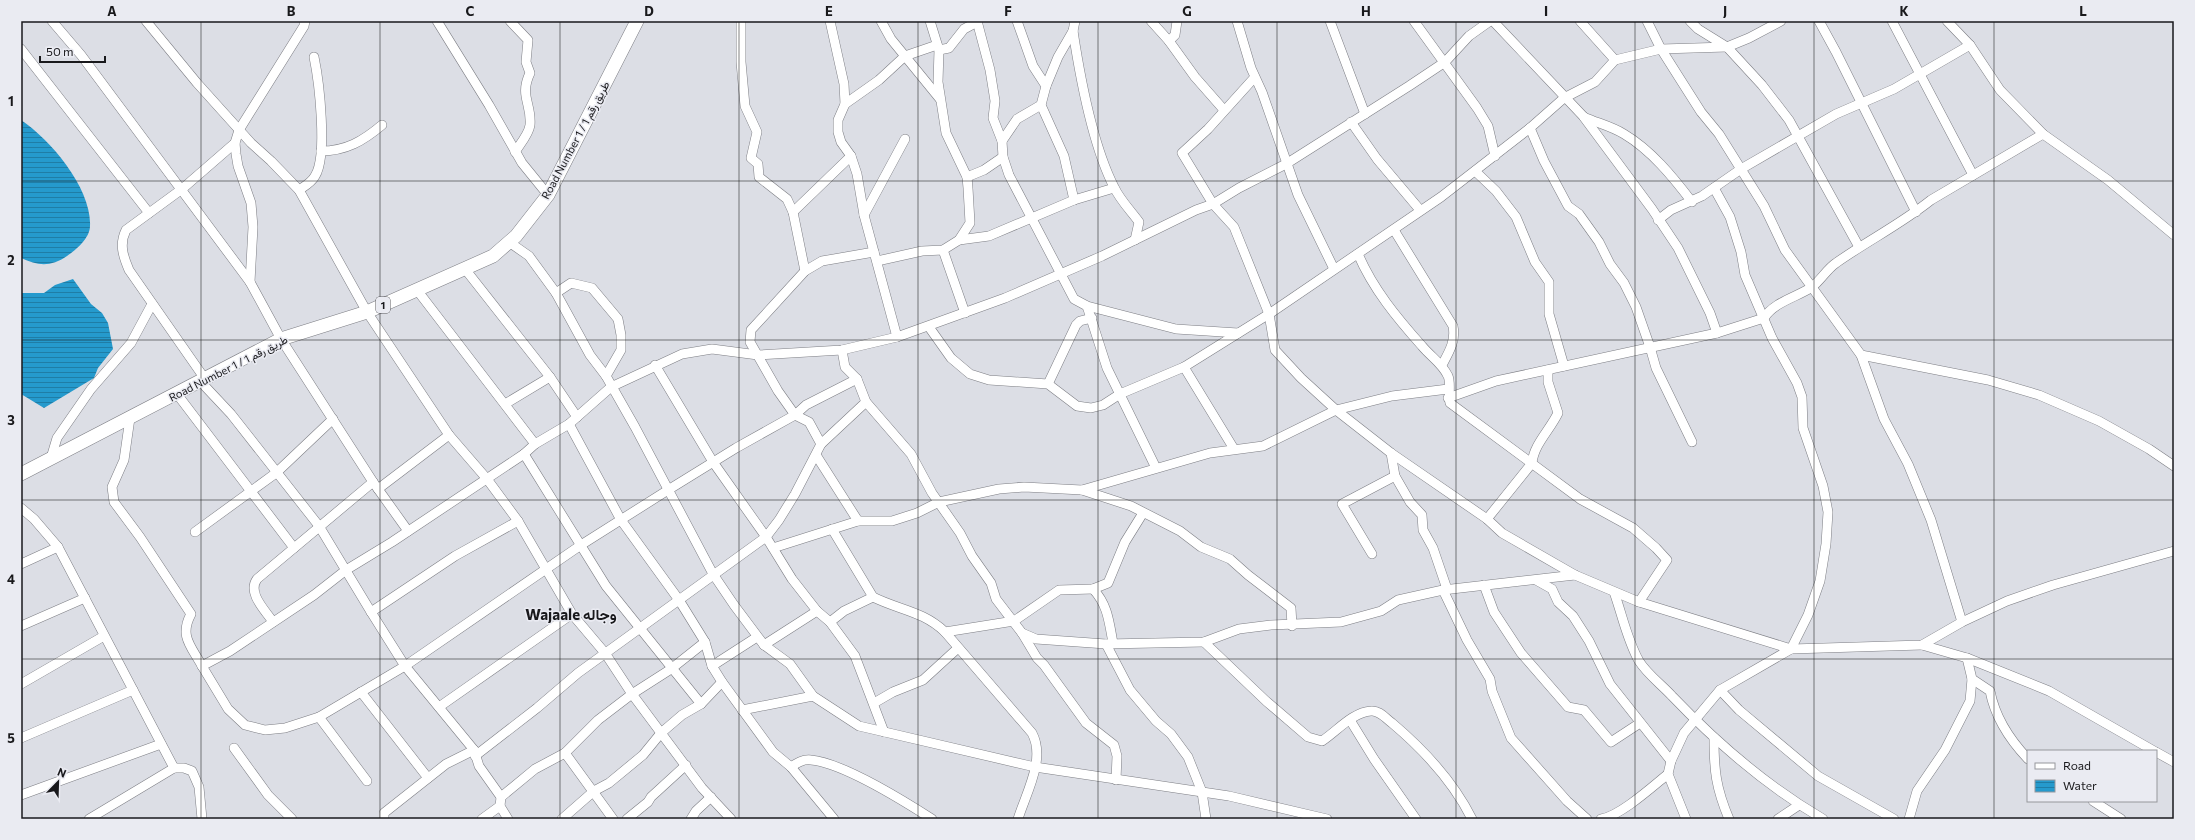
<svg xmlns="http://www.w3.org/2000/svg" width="2195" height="840" font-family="Commissioner,Vazirmatn,sans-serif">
<defs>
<pattern id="water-rules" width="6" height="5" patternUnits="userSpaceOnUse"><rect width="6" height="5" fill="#259acd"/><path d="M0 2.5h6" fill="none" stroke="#1f7da6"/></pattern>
</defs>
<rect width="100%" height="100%" fill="#dcdee5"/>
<g fill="url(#water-rules)">
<path d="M21,120C51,140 92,189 90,226C90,238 76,250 67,256C51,267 38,266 21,258Z"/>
<polygon points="73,279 91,304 102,313 108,323 113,349 98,368 94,378 44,408 21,394 21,293 44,293 55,285"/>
</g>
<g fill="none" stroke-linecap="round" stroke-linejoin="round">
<defs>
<g id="minor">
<polyline points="52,21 81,55 250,282"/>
<polyline points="146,21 197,83 251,143 271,161 299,190 367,312 449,435 487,479 518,521 572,614 605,653 632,694 702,788 731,819"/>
<polyline points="305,21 304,26 239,130 235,143 236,154 238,166 251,203 253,227 250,282 281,339 373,482"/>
<polyline points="437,21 489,105 522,163 548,195"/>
<path d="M510,21L528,40L526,62L530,73C519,96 532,104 530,125C529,134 520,144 515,152"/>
<polyline points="741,21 741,62 745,106 757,132 751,158 758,164 759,177 787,199 793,212 805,271"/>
<polyline points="830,21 844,84 845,104 838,120 838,132 841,142 851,156 857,174 864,215 897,337"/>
<polyline points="881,21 891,39 940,99"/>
<polyline points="930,21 939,50 938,82 946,133 967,177 968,188 970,223 959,240"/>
<polyline points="977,21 990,70 995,101 993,118 1002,141 1003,157 1009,175 1074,299 1087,306 1176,329 1238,333"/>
<polyline points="1017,21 1033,66 1046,86 1041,105 1064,156 1074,200"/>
<polyline points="1151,21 1169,41 1195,77 1224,110"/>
<polyline points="1237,21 1251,68 1262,92 1298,195 1334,269"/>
<polyline points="1330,21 1365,114"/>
<polyline points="1414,21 1477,108 1488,126 1495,156"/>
<polyline points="1493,21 1583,116 1652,209 1678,248 1710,313 1717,333"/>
<polyline points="1580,21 1615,60"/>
<polyline points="1647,21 1661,49 1680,79 1701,112 1719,134 1764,206 1785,250 1861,355 1884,419 1908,464 1931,520 1962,622"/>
<polyline points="1690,21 1698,29 1727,47 1762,85 1789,120 1859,247"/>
<polyline points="1819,21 1836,52 1916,212"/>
<polyline points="1892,21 1973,175"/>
<polyline points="1947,21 1970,45 2000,90 2043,134 2108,180 2174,235"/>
<path d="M1073,31C1080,77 1093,146 1114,187C1120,200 1131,211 1139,222L1135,240"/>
<polyline points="1169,41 1175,35 1177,21"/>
<polyline points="21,49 149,213"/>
<polyline points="939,50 949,48 964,29 977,22"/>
<polyline points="1254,78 1208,129 1182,153 1213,204 1234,227 1269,314 1275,350 1301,378 1336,410 1391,453 1487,519 1502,533 1575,575 1639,602 1791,649 1922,645 1962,622 2007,601 2053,585 2174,551"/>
<polyline points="1046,86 1058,57 1073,31 1075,21"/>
<polyline points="845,104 879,80 905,56 937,45"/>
<path d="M1584,117C1597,123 1611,126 1624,134C1651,150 1673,177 1692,202"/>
<polyline points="1351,122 1377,159 1420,210"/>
<polyline points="1530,128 1544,161 1568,206 1579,214 1599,242 1610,264 1624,283 1636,307 1650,347 1656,368 1692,442"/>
<polyline points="1002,141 1017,119 1041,105"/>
<path d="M321,151C346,151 363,141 382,125"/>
<polyline points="1475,171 1496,191 1516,217 1535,262 1549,282 1549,314 1564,366"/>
<polyline points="967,177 984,170 1003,157"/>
<path d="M299,190C305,186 312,182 315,176C328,156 319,81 314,57"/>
<polyline points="793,212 851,156"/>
<polyline points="864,215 905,139"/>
<polyline points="1658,220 1671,210 1702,196 1741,169 1836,114 1894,89 1970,45"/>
<path d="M1394,230L1453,326C1456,341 1449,352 1442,365"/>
<polyline points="509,242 529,256 556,293 590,355 606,376 635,427 713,574 734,605 764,645 790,664 813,696"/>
<polyline points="943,250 965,313"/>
<path d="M1358,254C1373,289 1397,318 1422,346C1431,357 1442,363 1448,376C1451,382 1448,395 1450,403L1580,499L1633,528L1656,548L1667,560L1639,602"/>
<polyline points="877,261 922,251 943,250 959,240 989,236 1074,200 1114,188"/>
<polyline points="465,269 550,377 577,417"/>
<polyline points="417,290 535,444"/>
<polyline points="556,293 571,283 592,288 618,319 621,335 621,350 606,376"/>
<polyline points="1087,306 1107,368 1156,468"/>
<polyline points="929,327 951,358 970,374 989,380 1048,384 1077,406 1091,408 1103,405 1120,394 1184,367"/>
<polyline points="842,350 845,367 857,379 866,402 911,454 932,493 960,533 972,556 991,583 996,599 1022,633 1037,658 1044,665 1086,723 1114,745 1117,756 1116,780"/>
<polyline points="1861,355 1988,380 2039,395 2099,421 2149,449 2174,466"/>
<polyline points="655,365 713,462 766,537 792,579 817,611 830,622 855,656 884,732"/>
<path d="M205,379L129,270C123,256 119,244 126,230L182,189L235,143"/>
<polyline points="857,379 806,405 795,415 736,448 668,490 581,545 405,666 319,717 285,728 265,730 245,725 228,709 202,666 230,651 314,595 346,570 392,542 524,454 535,444 569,424 611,387 682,354 712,349 758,355 842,350 897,337 1005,298 1102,256 1196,210 1213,204 1239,188 1286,164 1409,86 1445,62 1469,36 1490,21"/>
<polyline points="200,381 231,414 319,526 371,612 405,666 474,750 479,766 501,797 500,806 508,819"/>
<polyline points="1048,384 1076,325 1080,321 1092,318"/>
<polyline points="177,394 294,548"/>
<path d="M1448,398L1496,381L1717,333L1764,318C1774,302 1797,297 1812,287C1821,280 1827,269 1836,263C1867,241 1901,224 1931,200L2043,134"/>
<polyline points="505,404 550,377"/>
<path d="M130,418L124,460L112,487L114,502L140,537L191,614C179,636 191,646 202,666"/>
<polyline points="569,424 621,520 679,600 705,642 712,666 722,682 773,752 791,767 834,819"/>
<polyline points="821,444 866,402"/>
<polyline points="1234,449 1184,367 1269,314 1441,197 1530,128 1564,98 1595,82 1615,60 1661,49 1727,47 1749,38 1781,21"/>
<polyline points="1391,453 1395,476 1410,502 1422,515 1423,530 1433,548 1447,589"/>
<polyline points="524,454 606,586 701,704"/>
<polyline points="816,455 858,521"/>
<polyline points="51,458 57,438 91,389 131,343 152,304"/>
<polyline points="378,489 408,531"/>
<polyline points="1082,490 1210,453 1263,446 1336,410 1392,396 1448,389"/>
<polyline points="21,508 34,519 58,547 174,768"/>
<path d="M1487,519L1532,463C1534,444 1550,430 1558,413L1548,382V370"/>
<polyline points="832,529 873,597"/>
<polyline points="195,532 276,473 333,419"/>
<polyline points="773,548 858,521 892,521 917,513 939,502 999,489 1024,487 1082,490 1131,506 1180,531 1201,547 1230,559 1248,575 1291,608 1292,626"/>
<polyline points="1372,554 1342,504 1395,476"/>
<polyline points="21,564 58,547"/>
<polyline points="1536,580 1552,589 1558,602 1573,616 1589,641 1610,684 1671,761"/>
<polyline points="1484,585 1494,612 1521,653 1568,707 1584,710 1611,742 1640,723"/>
<polyline points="1443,590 1467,640 1490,679 1492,691 1511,738 1567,801 1587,819"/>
<path d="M1614,592C1622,614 1627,640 1639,661C1647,674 1662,685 1672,696C1716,742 1768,787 1823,819"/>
<polyline points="371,612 455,556 518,521"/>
<path d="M273,622C265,610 247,593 257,579L373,482L378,489L449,435"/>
<path d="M830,622L844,611L873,597C899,610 923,611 945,632L1014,621L1059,590L1093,589"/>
<polyline points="21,626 85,598"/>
<path d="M945,632L1032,733C1046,759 1026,793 1018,819"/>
<polyline points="1022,633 1036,639 1106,644 1204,642 1239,629 1271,625 1341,622 1381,611 1398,600 1443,590 1575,575"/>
<path d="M1204,642L1266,701L1308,737L1322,741C1337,731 1353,712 1371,711C1380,710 1386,719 1392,723C1424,750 1453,781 1472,819"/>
<path d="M1113,643C1109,622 1108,605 1093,589L1108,583L1125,542L1143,513"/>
<polyline points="1106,644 1130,690 1156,721 1171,734 1188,757 1202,792 1206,819"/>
<polyline points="764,645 817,611"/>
<polyline points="1922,645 1967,658 2049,691 2154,751"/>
<path d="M1967,658L1972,679L1990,691C1995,717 2010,740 2028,759"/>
<polyline points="712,666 757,637"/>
<polyline points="21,684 104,636"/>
<polyline points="1720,690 1739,710 1818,776 1894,819"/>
<polyline points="361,692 428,778"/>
<polyline points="874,703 893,692 923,680 958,648"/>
<polyline points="439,707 572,614"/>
<polyline points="742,710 813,696 859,726 1035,767 1229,796 1327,819"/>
<polyline points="319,717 367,781"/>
<polyline points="1350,720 1374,759 1416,819"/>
<polyline points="21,738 133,690"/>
<path d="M1714,738C1714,771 1716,788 1729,819"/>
<polyline points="234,748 268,795 292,819"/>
<polyline points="2156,752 2174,762"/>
<polyline points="565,753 613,819"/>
<polyline points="475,756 537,708 578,673 766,537 779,520 795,494 821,444 809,422 795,415 778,391 750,342 751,330 805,271 822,261 874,252"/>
<path d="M791,767C797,763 803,759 811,760C843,763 904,801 932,819"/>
<polyline points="21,795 161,744"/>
<polyline points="501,797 535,769 565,753 598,720 632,694 671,669 705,642"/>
<polyline points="2093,801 2121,819"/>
<polyline points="89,819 174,768 184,768 192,771 199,787 202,819"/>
<polyline points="384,819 384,813 446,764 474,750"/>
<polyline points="482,819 500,806"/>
<polyline points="562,819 594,791 609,783 643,755 661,733 682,715 701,704 722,682"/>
<polyline points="627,819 648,802 651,797 686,765"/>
<polyline points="691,819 696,811 711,797"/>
<path d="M1601,819C1620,816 1652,787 1668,774"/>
<polyline points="1686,819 1668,774 1671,761 1684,733 1720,690 1791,649 1808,615 1820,581 1826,544 1828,512 1823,486 1803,428 1802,397 1797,383 1772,338 1745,275 1741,252 1730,217 1714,188"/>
<polyline points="1778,819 1799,805"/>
<polyline points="1909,819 1917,791 1945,750 1970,701 1972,679"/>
</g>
<polyline id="highway" points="21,474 281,339 367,312 493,256 516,236 548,195 637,21"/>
</defs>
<use href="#minor" stroke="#7d7e84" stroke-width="10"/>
<use href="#highway" stroke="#7d7e84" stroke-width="14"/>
<use href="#minor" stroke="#fff" stroke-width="9"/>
<use href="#highway" stroke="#fff" stroke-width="13"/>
</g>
<path fill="none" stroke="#19191c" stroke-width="1" stroke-opacity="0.55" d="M201,21V819M380,21V819M560,21V819M739,21V819M918,21V819M1098,21V819M1277,21V819M1456,21V819M1635,21V819M1814,21V819M1994,21V819M21,181H2174M21,340H2174M21,500H2174M21,659H2174"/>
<g text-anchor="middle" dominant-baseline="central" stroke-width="3" stroke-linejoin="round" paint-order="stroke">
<rect fill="#eaebf2" stroke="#58585c" stroke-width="1" x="376" y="297" width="14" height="16" rx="3"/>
<g font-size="10" font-weight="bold" fill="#19191c">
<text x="383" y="305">1</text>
</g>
<g font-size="11" fill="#19191c" stroke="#eaebf2">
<text transform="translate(575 140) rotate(-62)">Road Number 1 / طريق رقم 1</text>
<text transform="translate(228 368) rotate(-27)">Road Number 1 / طريق رقم 1</text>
</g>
<g font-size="15" font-weight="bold" fill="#19191c" stroke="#eaebf2">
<text x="571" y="614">Wajaale وجاله</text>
</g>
</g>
<rect width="2195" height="840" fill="none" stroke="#eaebf2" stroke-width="44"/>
<rect x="2027" y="750" width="130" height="52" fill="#eaebf2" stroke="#96979c"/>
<rect x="2035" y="763" width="20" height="6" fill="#ffffff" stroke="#96979c"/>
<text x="2063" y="770" font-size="12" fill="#19191c">Road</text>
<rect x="2035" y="780" width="20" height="12" fill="url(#water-rules)" stroke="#96979c"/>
<text x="2063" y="790" font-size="12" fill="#19191c">Water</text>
<g transform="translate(58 782) rotate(23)" stroke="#eaebf2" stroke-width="3" paint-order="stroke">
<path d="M0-3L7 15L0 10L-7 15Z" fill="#19191c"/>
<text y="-6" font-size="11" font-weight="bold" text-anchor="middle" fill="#19191c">N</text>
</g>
<path d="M40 56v6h65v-6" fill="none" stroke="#19191c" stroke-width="2"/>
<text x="46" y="56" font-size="12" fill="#19191c" stroke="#eaebf2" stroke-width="3" paint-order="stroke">50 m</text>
<rect x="22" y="22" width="2151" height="796" fill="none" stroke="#19191c" stroke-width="1.5"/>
<g font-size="13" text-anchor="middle" font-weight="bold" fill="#19191c">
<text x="112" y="16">A</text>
<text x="291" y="16">B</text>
<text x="470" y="16">C</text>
<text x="649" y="16">D</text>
<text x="829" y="16">E</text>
<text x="1008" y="16">F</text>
<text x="1187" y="16">G</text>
<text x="1366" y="16">H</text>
<text x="1546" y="16">I</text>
<text x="1725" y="16">J</text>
<text x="1904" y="16">K</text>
<text x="2083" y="16">L</text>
<text x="11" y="106">1</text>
<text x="11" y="265">2</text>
<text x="11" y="425">3</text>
<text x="11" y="584">4</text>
<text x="11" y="743">5</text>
</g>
</svg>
